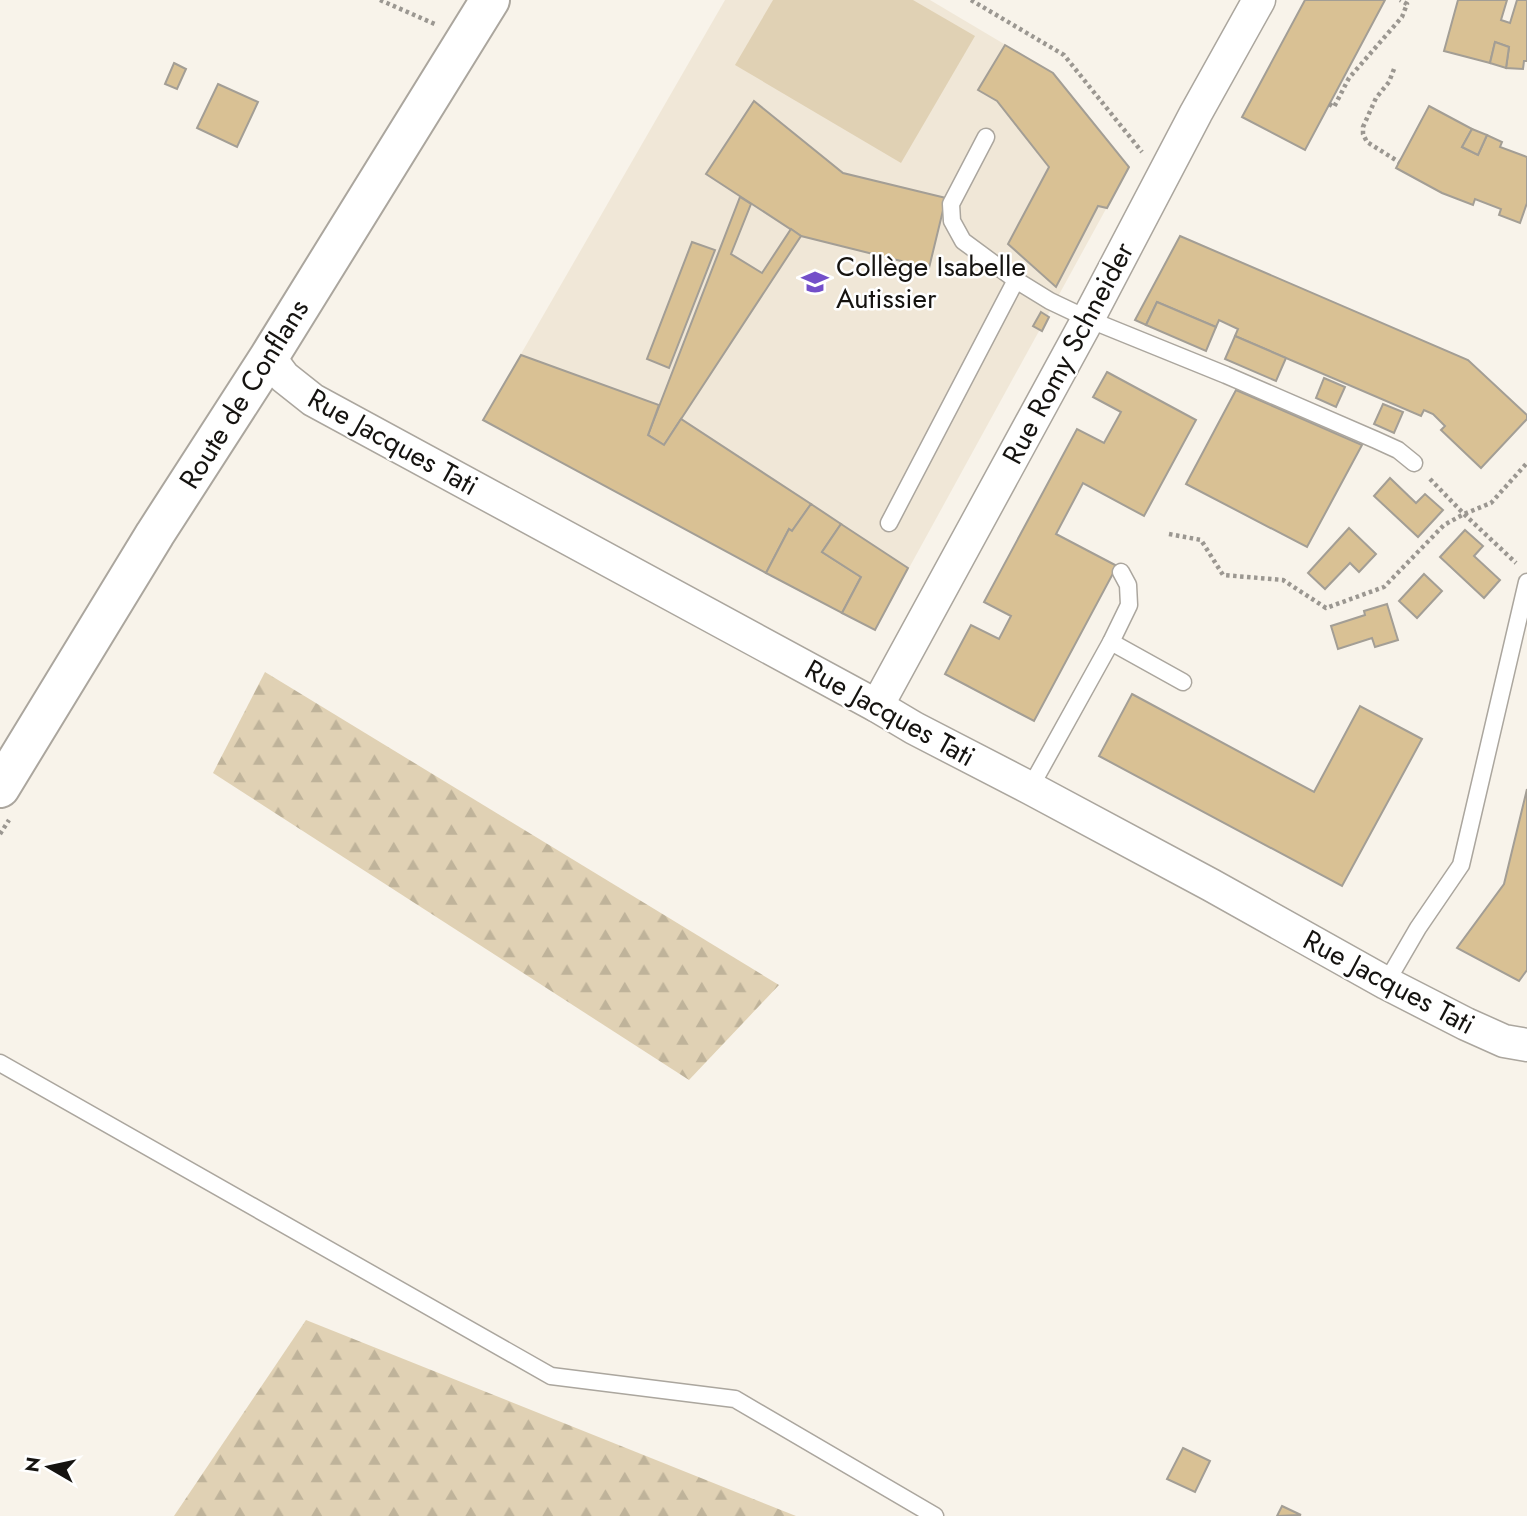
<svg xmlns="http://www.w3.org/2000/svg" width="1527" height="1516" font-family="Jost,sans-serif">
<defs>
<pattern id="forest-firs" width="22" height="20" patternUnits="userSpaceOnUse" patternTransform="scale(1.75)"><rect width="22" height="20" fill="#e0d1b4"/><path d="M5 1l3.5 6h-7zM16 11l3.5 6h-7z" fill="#bfb39a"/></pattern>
</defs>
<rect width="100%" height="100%" fill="#f8f3ea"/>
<polygon fill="#f0e7d7" points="725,0 930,0 1053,73 1129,167 875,630 766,573 483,420"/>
<polygon fill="#e0d1b4" points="773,0 913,0 975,36 901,163 735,65"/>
<g fill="url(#forest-firs)">
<polygon points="265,672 779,985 689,1080 213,773"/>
<polygon points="306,1320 796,1516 174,1516"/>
</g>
<g fill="#d9c194" stroke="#a39e95" stroke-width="2">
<polygon points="1305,0 1385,0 1305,150 1242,117"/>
<polygon points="1458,0 1507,0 1501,20 1510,23 1517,0 1527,0 1527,61 1524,61 1523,69 1506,68 1509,47 1495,42 1490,63 1444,51"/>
<polygon points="1495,42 1509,47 1506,68 1490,63"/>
<polygon points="1005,45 1053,73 1129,167 1107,208 1098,206 1056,287 1008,244 1049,167 997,101 978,90"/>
<polygon points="174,63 186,69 177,89 165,84"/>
<polygon points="218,84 258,102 237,147 197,128"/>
<polygon points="754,101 843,173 946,198 929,268 801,236 706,174"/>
<polygon points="1429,106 1472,129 1462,147 1478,155 1487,135 1502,142 1500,147 1527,157 1527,203 1520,223 1499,215 1501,209 1475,199 1473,205 1442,193 1396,168"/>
<polygon points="1472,129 1487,135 1478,155 1462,147"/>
<polygon points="740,197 751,204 731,254 762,273 791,229 801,236 664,445 648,435"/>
<polygon points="1180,236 1468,360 1527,415 1527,419 1481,468 1441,430 1445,426 1433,414 1424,410 1421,416 1235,336 1238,329 1219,320 1216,327 1157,302 1146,325 1135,320"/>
<polygon points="692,242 715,250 669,368 647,359"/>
<polygon points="1157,302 1216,327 1206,351 1146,325"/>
<polygon points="1041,312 1049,317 1042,331 1033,326"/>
<polygon points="1235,336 1286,358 1276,381 1225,359"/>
<polygon points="521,355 659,405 648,435 664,445 681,419 811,504 792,531 789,529 766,573 483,420"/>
<polygon points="1107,372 1196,420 1144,516 1083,483 1056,534 1117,566 1034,721 945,674 971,625 999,639 1011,616 984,602 1077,429 1104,443 1121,412 1093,397"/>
<polygon points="1324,378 1345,387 1336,407 1316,398"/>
<polygon points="1236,390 1362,445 1307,547 1186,484"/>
<polygon points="1383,404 1403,412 1394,433 1374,424"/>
<polygon points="1390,478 1416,503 1425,494 1443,510 1418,537 1374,496"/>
<polygon points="811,504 841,524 822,552 861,577 842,613 766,573 789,529 792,531"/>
<polygon points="841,524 908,568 875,630 842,613 861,577 822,552"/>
<polygon points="1349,528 1376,554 1359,572 1350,563 1325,589 1308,573"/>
<polygon points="1465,530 1483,546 1474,556 1500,580 1484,598 1440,557"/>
<polygon points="1424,574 1442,591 1417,618 1399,601"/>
<polygon points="1387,604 1398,640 1375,647 1372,638 1338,649 1331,626 1365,615 1364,611"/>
<polygon points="1132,694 1314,792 1360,706 1422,739 1342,886 1099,756"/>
<polygon points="1527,789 1527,970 1519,981 1457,948 1504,884"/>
<polygon points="1183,1448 1210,1461 1195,1492 1167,1479"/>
<polygon points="1282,1506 1301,1515 1277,1516"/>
</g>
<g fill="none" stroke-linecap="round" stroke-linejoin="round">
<defs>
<g id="service">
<polyline points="986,137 951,204 952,221 963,241 1016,280"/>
<polyline points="889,523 1016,280 1050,301 1088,319 1226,375 1376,440 1398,450 1414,463"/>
<polyline points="1111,642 1183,682"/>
<polyline points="1030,788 1111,642 1129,605 1128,585 1121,572"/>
<polyline points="1386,983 1418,928 1461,865 1527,582"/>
<polyline points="0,1063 551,1376 735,1399 935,1516"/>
</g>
<g id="minor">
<polyline points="269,357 284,377 313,400 877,706 914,728 1030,788 1211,885 1386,983 1466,1024 1504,1041 1527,1045"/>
<polyline points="877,706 1088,319 1196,113 1259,0"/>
</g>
<polyline id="secondary" points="0,788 155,534 269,357 490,0"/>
</defs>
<use href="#service" stroke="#aba69e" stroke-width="19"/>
<use href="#minor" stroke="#aba69e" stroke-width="35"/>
<use href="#secondary" stroke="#aba69e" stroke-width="42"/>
<g stroke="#9b9791" stroke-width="4.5" stroke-dasharray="3.5 3.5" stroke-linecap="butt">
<polyline points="380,0 437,25"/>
<polyline points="971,0 1064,55 1142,152"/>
<polyline points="1394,69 1389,82 1376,98 1363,127 1363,134 1367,142 1399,162"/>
<polyline points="1329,104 1334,107 1349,78 1402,17 1407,4 1400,0"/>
<polyline points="1430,479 1464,514 1516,563"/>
<polyline points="1169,534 1201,540 1223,575 1283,580 1326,608 1384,587 1444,525 1464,514 1491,503 1527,463"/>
<polyline points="0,834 9,820"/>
</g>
<use href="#service" stroke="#fff" stroke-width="16"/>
<use href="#minor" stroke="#fff" stroke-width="32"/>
<use href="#secondary" stroke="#fff" stroke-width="38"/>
</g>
<defs>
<symbol id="school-bare" viewBox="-9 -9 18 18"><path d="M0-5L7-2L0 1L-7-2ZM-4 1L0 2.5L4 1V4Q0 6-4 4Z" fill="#734fc9" stroke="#fff" stroke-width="2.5" paint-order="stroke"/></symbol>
</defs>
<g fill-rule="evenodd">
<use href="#school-bare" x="796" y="263" width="38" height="38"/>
</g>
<g text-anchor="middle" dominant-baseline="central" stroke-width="5" stroke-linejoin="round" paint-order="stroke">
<g font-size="28" fill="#151310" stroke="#fff" text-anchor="start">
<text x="836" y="266">Collège Isabelle<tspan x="836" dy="32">Autissier</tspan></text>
</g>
<g font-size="28" fill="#151310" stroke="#fff">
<text transform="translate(1068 353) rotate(-62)">Rue Romy Schneider</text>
<text transform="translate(244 394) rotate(-58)">Route de Conflans</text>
<text transform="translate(393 442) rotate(29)">Rue Jacques Tati</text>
<text transform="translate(890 713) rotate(29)">Rue Jacques Tati</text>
<text transform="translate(1389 982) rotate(28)">Rue Jacques Tati</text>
</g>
</g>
<g transform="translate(49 1467) rotate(279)" stroke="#ffffff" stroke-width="5" paint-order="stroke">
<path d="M0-5L12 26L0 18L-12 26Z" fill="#151310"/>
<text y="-10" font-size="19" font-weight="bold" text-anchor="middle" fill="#151310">N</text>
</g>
</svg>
